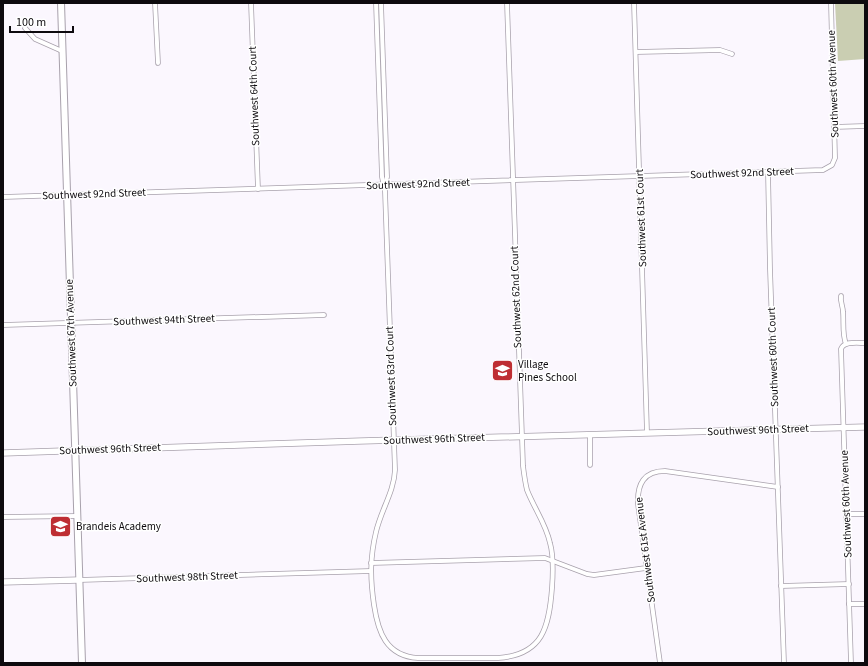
<svg xmlns="http://www.w3.org/2000/svg" width="868" height="666" font-family="'Source Sans 3',sans-serif">
<rect width="100%" height="100%" fill="#fbf7fe"/>
<polygon fill="#caceb2" points="835,3 865,3 865,59 838,61"/>
<g fill="none" stroke-linecap="round" stroke-linejoin="round">
<defs>
<g id="minor">
<polyline points="155,3 158,63"/>
<polyline points="251,3 258,189"/>
<path d="M376,3L382,177L385,191L395,470C394,492 381,510 376,532C370,557 370,578 374,605C378,632 386,656 418,658H498C543,655 549,627 552,588C553,574 554,557 550,543C546,524 534,508 527,490C525,482 524,474 523,466L507,3"/>
<polyline points="381,3 387,177 385,184"/>
<polyline points="634,3 647,433"/>
<polyline points="25,28 35,39 62,51"/>
<polyline points="636,52 720,50 732,54"/>
<polyline points="834,127 865,126"/>
<polyline points="768,172 770,269 784,663"/>
<polyline points="3,197 823,170 832,165 835,158 831,3"/>
<path d="M841,296C840,302 843,306 843,312C844,322 842,334 846,344"/>
<polyline points="3,325 324,315"/>
<polyline points="590,435 590,465"/>
<polyline points="846,514 865,514"/>
<polyline points="3,517 77,516"/>
<polyline points="371,563 545,558 587,574 594,575 646,568"/>
<polyline points="79,580 371,571"/>
<polyline points="781,586 849,584"/>
<polyline points="849,604 865,604"/>
<path d="M660,663L638,504C637,484 644,471 665,471L778,487"/>
<path d="M851,663L841,349C844,341 857,343 865,343"/>
</g>
<g id="tertiary">
<polyline points="3,453 361,441 865,427"/>
<polyline points="3,582 79,580"/>
</g>
<polyline id="secondary" points="61,3 82,663"/>
</defs>
<use href="#minor" stroke="#a8a1ac" stroke-width="5.5"/>
<use href="#tertiary" stroke="#a8a1ac" stroke-width="7"/>
<use href="#secondary" stroke="#a8a1ac" stroke-width="8"/>
<use href="#minor" stroke="#fff" stroke-width="4"/>
<use href="#tertiary" stroke="#fff" stroke-width="5.5"/>
<use href="#secondary" stroke="#fff" stroke-width="6"/>
</g>
<defs>
<symbol id="school-square" viewBox="-11 -11 22 22"><rect x="-9" y="-9" width="18" height="18" rx="4" fill="#be2e33" stroke="#fff"/><path d="M0-5L7-2L0 1L-7-2ZM-4 1L0 2.5L4 1V4Q0 6-4 4Z" fill="#fff"/></symbol>
</defs>
<g fill-rule="evenodd">
<use href="#school-square" x="490" y="358" width="25" height="25"/>
<use href="#school-square" x="48" y="514" width="25" height="25"/>
</g>
<g text-anchor="middle" dominant-baseline="central" stroke-width="3" stroke-linejoin="round" paint-order="stroke">
<g font-size="11" fill="#0d0a0e" stroke="#fff">
<text transform="translate(833 84) rotate(-92)">Southwest 60th Avenue</text>
<text transform="translate(254 96) rotate(-92)">Southwest 64th Court</text>
<text transform="translate(742 173) rotate(-2)">Southwest 92nd Street</text>
<text transform="translate(418 184) rotate(-2)">Southwest 92nd Street</text>
<text transform="translate(94 194) rotate(-2)">Southwest 92nd Street</text>
<text transform="translate(641 218) rotate(-92)">Southwest 61st Court</text>
<text transform="translate(516 297) rotate(-92)">Southwest 62nd Court</text>
<text transform="translate(164 320) rotate(-2)">Southwest 94th Street</text>
<text transform="translate(71 333) rotate(-92)">Southwest 67th Avenue</text>
<text transform="translate(773 357) rotate(-92)">Southwest 60th Court</text>
<text transform="translate(391 376) rotate(-92)">Southwest 63rd Court</text>
<text transform="translate(758 430) rotate(-2)">Southwest 96th Street</text>
<text transform="translate(434 439) rotate(-2)">Southwest 96th Street</text>
<text transform="translate(110 449) rotate(-2)">Southwest 96th Street</text>
<text transform="translate(846 504) rotate(-92)">Southwest 60th Avenue</text>
<text transform="translate(645 550) rotate(-97)">Southwest 61st Avenue</text>
<text transform="translate(187 577) rotate(-2)">Southwest 98th Street</text>
</g>
<g font-size="11" fill="#0d0a0e" stroke="#fff" text-anchor="start">
<text x="518" y="364">Village<tspan x="518" dy="13">Pines School</tspan></text>
<text x="76" y="526">Brandeis Academy</text>
</g>
</g>
<rect width="868" height="666" fill="none" stroke="#0d0a0e" stroke-width="8"/>
<path d="M10 26v6h63v-6" fill="none" stroke="#0d0a0e" stroke-width="2"/>
<text x="16" y="26" font-size="12" fill="#0d0a0e" stroke="#ffffff" stroke-width="3" paint-order="stroke">100 m</text>
</svg>
